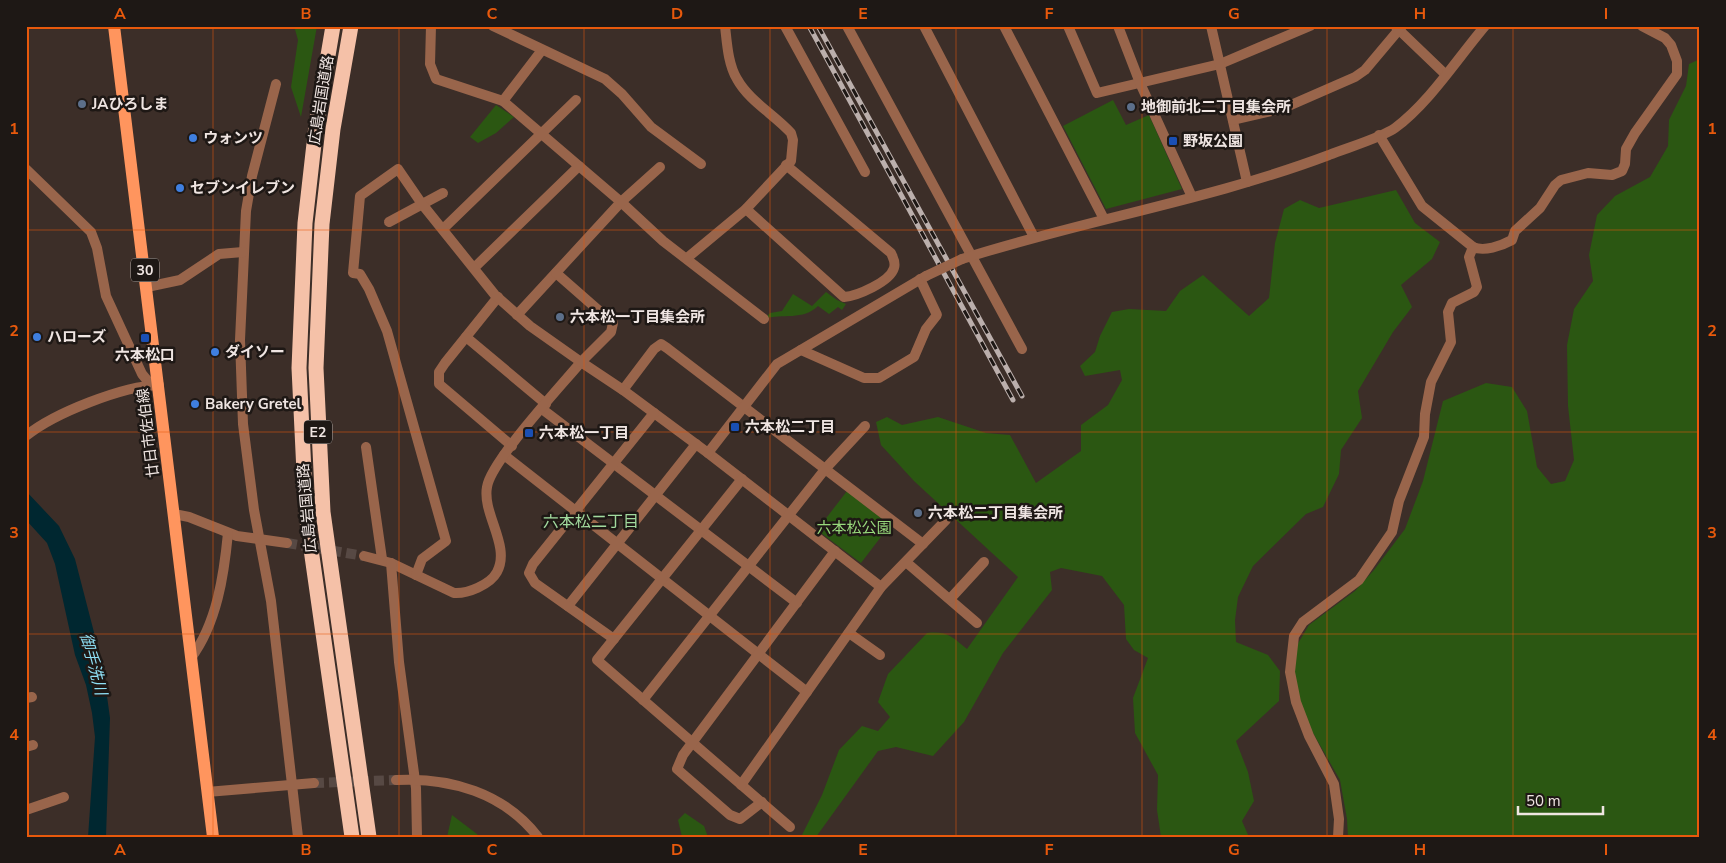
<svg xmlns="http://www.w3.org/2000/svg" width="1726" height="863" font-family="'Nunito Sans','Noto Sans JP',sans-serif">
<rect width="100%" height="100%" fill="#3c2e28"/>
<g fill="#2b5712">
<polygon points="294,26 317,26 301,117 291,87 298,40"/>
<polygon points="1700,59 1700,837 1348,837 1347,819 1340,780 1302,714 1294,674 1294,650 1309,625 1355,591 1374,570 1405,529 1423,481 1443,401 1486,383 1512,387 1527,411 1537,467 1551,484 1565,481 1574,460 1568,406 1567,345 1574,309 1593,281 1589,255 1597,215 1615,196 1650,177 1668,146 1669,120 1686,86 1689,64"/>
<polygon points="1113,100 1126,125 1149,115 1182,189 1106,209 1063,126"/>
<polygon points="496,105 514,117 496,133 478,143 470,137"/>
<path d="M1396,190L1415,223L1440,242L1432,259L1401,285L1412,307L1393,332L1358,391L1362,418L1341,450L1339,474L1323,507L1306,514L1253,566L1238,597L1235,620L1236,642L1268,655L1280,671L1279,701L1236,741L1248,772L1254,801L1242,821L1249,837H1161L1157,810L1158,775L1135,733L1133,698L1148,658L1134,650L1126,639L1124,605L1102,576L1061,568L1050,572L1052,590L1003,653L964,722L933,756L896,747L878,751L816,837H795L802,835L822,795L839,750L862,726L878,731L890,717L878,702L888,674L927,633C948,631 952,637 967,649L1018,577L914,481L881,445L876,422L887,417L902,425L938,417L986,433L1010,435L1036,483L1081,451V425L1108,405L1122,380L1120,370L1085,376L1080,366L1095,352L1100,336L1112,312L1129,309L1166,311L1180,291L1203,275L1249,316L1269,298L1275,243L1284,209L1300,200L1319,208Z"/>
<path d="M826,292L837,300L846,304L842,310L838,307L829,314L818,306C803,321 783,313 764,319L770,313L782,311L793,294L812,306Z"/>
<polygon points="847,491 890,525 861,563 817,530"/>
<polygon points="685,813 704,826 708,837 682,837 678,820"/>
<polygon points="452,815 477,834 479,837 447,837"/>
</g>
<polygon fill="#002730" points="26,491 59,526 75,559 103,667 110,718 106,837 88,837 95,737 92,713 86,685 75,655 55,564 47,543 26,520"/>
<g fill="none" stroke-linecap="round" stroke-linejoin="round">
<polyline stroke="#574944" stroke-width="10" stroke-dasharray="10 5" stroke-linecap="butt" points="287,543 364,556"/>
<polyline stroke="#574944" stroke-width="10" stroke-dasharray="10 5" stroke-linecap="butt" points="314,783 396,780"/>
<g stroke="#99654b" stroke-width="10">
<polyline points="431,26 430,64 436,79 503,101 621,202 663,241 764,319"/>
<polyline points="493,26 605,79 622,94 651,127 701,164"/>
<polyline points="785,26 865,172"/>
<polyline points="847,26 1022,349"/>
<polyline points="924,26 1034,237"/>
<polyline points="1004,26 1104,219"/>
<polyline points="1068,26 1097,93 1220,64 1310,26"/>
<polyline points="1118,26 1140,83 1192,197"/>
<polyline points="1211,26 1247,182"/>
<polyline points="1396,27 1445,74"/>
<polyline points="276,84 252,176 246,211 240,340 243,424 254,510 271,601 298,837"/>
<polyline points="503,101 542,50"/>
<polyline points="1233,120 1284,108 1355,77 1365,70 1402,26"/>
<polyline points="1379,135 1422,206 1473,247"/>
<polyline points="26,169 91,232 97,248 106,296 142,374 151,385"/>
<path d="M746,209L844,297C857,296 890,282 894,268C896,262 893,258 891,253L786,165"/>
<polyline points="389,222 443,193"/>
<polyline points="443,229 576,100"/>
<path d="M687,258L746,209L791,161L793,140L791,133C775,115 749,101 737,79C728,64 727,43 725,26"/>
<path d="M962,259C1083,220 1210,200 1329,155C1346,148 1381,138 1395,128C1429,103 1457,59 1485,26"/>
<polyline points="474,268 579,166"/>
<polyline points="147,287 180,280 219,254 243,252"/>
<polyline points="498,297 445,363 439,372 439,384 512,446"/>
<polyline points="517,315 621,202 660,167"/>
<polyline points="466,337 546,404"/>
<polyline points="801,350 864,378 879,378 914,357 926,329 937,315 920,279"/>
<polyline points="623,390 654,349 661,344 667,348 923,544"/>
<polyline points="542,409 797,603"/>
<polyline points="366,447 382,559"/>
<polyline points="708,453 881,587"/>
<polyline points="504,455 807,692"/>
<polyline points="742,479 597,660 790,827"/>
<polyline points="174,514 189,517 237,536 287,543"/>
<path d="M364,556L391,563L454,593C467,594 490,585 497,572C511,546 482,514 487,487C491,461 561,386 581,362L623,390L708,453L777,364L926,276"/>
<polyline points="906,562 977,623"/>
<polyline points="391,563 399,662 416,788 417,837"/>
<polyline points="416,575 422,559 446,541 387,331 369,289 360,274 353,273 360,196 398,169 422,204 495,295 530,326 581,362 611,332 613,323 556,273"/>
<polyline points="950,599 984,562"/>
<polyline points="568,606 696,444"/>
<polyline points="849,633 880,655"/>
<polyline points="614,639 535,583 529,573 533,564 654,413"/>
<path d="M191,658C217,623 224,575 228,533"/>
<polyline points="26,698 32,697"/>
<polyline points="643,700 826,468 865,426"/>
<polyline points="26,747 33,745"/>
<polyline points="741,785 881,587 946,520"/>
<polyline points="762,802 740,819 730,815 677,769 683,755 835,551"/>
<polyline points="26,810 64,797"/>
<path d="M1338,837L1339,819L1334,784L1309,736L1296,702L1290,672L1294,636L1303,622L1359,580L1392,532L1399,501L1424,437L1425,414L1431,382L1451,342L1448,312L1452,303L1474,292L1477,287L1469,257L1473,247C1484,252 1501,246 1512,240L1515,231L1540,208L1555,185L1561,180L1588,173L1612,175L1622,171L1625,164L1626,149L1635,133L1677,74V61L1671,45L1665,38L1642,26"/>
</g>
<g stroke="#99654b" stroke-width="10">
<path d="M26,436C54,413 123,386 159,385"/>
<path d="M396,780C450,777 504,793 538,837"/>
<polyline points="207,792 314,783"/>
</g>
<polyline stroke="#ff955e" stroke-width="12" points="114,26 213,837"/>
<g stroke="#f5c1a8" stroke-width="15">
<polyline points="333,26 316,126 305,223 299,368 306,514 352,837"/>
<polyline points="351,26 333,129 322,224 316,368 323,512 369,837"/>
</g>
<defs>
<g id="rail">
<polyline points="809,26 1013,400"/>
<polyline points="818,26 1022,396"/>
</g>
</defs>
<use href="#rail" stroke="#bbafac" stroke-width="5"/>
<use href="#rail" stroke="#1e1815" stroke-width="3" stroke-dasharray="9" stroke-linecap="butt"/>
<polyline stroke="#99654b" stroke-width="10" points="926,276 962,259"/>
</g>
<path fill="none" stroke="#e8590c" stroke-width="1" stroke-opacity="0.55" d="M213,26V837M399,26V837M584,26V837M770,26V837M956,26V837M1142,26V837M1327,26V837M1513,26V837M26,230H1700M26,432H1700M26,634H1700"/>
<g fill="#5c6f8a" stroke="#1e1815" stroke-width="2">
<circle cx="82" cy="104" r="5"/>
<circle cx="1131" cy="107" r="5"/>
<circle cx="560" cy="317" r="5"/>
<circle cx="918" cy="513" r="5"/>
</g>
<g fill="#3f7fe0" stroke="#1e1815" stroke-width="2">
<circle cx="193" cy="138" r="5"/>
<circle cx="180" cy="188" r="5"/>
<circle cx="37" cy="337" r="5"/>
<circle cx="215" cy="352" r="5"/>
<circle cx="195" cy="404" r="5"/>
</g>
<g fill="#1a4fb4" stroke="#1e1815" stroke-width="2">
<rect x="1168" y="136" width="10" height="10" rx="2.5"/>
<rect x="140" y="333" width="10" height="10" rx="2.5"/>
<rect x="730" y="422" width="10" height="10" rx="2.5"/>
<rect x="524" y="428" width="10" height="10" rx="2.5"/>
</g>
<g text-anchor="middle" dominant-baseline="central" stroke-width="5" stroke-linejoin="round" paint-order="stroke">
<g fill="#1e1815" stroke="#b0a8a4" stroke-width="1">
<rect x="131" y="258.5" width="28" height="23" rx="4"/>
<rect x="304" y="420.5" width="28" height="23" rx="4"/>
</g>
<g font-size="14" font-weight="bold" fill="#efe5e2">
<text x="145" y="270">30</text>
<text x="318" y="432">E2</text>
</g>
<g font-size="15" fill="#efe5e2" stroke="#1e1815">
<text transform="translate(321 100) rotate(-81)">広島岩国道路</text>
<text transform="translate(148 433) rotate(-97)">廿日市佐伯線</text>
<text transform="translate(307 508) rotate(-95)">広島岩国道路</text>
</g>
<g font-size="15" font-weight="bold" fill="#efe5e2" stroke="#1e1815" text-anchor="start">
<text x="92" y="104">JAひろしま</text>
<text x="1141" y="107">地御前北二丁目集会所</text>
<text x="203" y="138">ウォンツ</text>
<text x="1183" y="141">野坂公園</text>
<text x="190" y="188">セブンイレブン</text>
<text x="570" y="317">六本松一丁目集会所</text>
<text x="47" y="337">ハローズ</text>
<text x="225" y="352">ダイソー</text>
<text x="145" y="355" text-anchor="middle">六本松口</text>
<text x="205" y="404">Bakery Gretel</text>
<text x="745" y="427">六本松二丁目</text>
<text x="539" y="433">六本松一丁目</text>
<text x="928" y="513">六本松二丁目集会所</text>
</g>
<g font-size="15" fill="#98d97c" stroke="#1e1815">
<text x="854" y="528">六本松公園</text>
</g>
<g font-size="16" fill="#a2da9e" stroke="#1e1815">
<text x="591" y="522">六本松二丁目</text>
</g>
<g font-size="16" font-style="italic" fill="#8edff5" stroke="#1e1815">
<text transform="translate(93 664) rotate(75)">御手洗川</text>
</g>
</g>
<rect width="1726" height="863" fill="none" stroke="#1e1815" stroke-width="55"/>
<path d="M1518 806v8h85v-8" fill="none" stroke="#efe5e2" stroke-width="2.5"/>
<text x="1526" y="806" font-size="15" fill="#efe5e2" stroke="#1e1815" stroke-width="4" paint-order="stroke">50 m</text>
<rect x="28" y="28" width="1670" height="808" fill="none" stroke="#e8590c" stroke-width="2"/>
<g font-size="16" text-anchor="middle" font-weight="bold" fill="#e8590c">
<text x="120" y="19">A</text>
<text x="306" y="19">B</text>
<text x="492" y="19">C</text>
<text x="677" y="19">D</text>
<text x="863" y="19">E</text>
<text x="1049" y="19">F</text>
<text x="1234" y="19">G</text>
<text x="1420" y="19">H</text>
<text x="1606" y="19">I</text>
<text x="14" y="134">1</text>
<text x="1712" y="134">1</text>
<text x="14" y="336">2</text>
<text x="1712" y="336">2</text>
<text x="14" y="538">3</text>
<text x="1712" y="538">3</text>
<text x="14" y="740">4</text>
<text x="1712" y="740">4</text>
<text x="120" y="855">A</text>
<text x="306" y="855">B</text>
<text x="492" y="855">C</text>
<text x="677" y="855">D</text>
<text x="863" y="855">E</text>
<text x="1049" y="855">F</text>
<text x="1234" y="855">G</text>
<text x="1420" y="855">H</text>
<text x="1606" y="855">I</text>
</g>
</svg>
